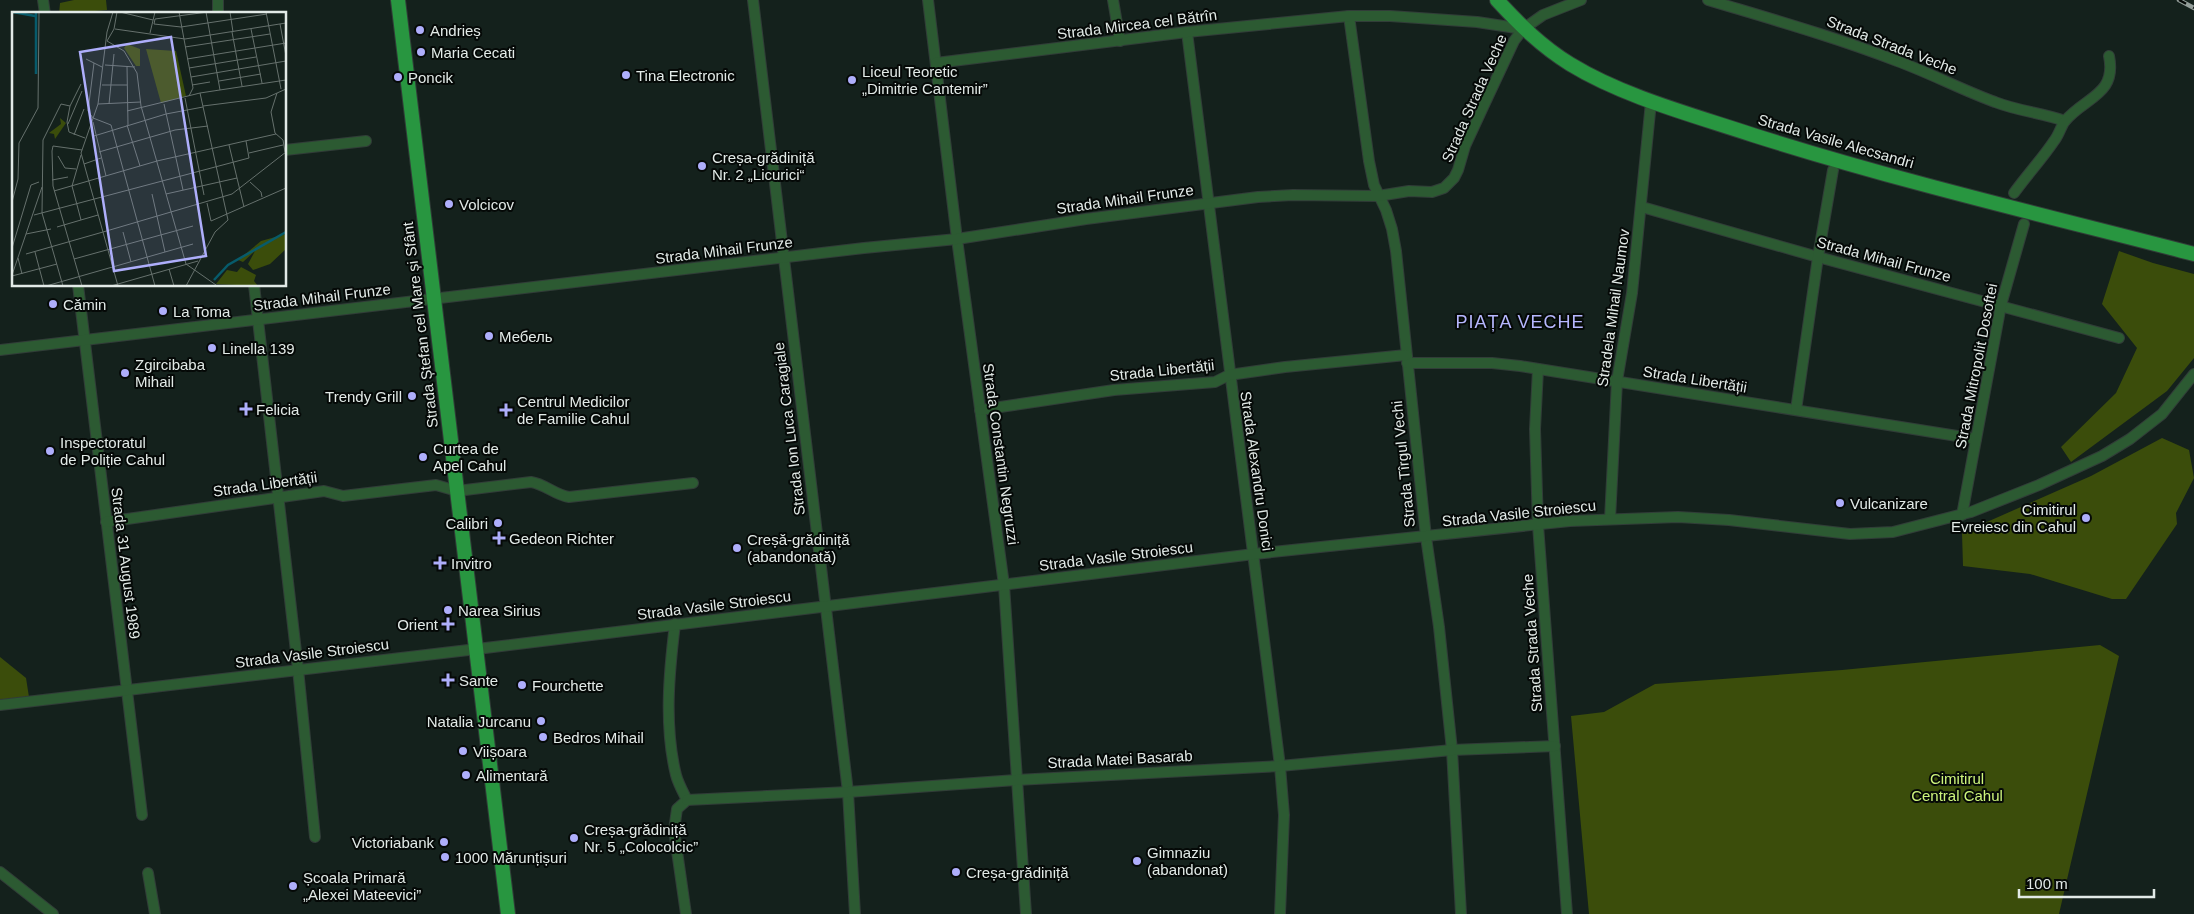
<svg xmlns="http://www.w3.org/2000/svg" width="2194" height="914" font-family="Helvetica,sans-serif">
<rect width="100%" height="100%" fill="#14211c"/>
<g fill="#3b4d0b">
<polygon points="74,0 106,0 107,10 59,14 60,3"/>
<polygon points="2119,251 2153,263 2194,274 2194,358 2167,391 2071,462 2061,447 2116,393 2137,348 2102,304"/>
<polygon points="2162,438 2189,450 2194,478 2176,513 2177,524 2126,599 2112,599 2030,574 1963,566 1962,533 2091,476"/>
<polygon points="2100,645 2119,656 2059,914 1589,914 1571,716 1604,712 1655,684 1842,670"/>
<polygon points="0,657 26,678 29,697 0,700"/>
</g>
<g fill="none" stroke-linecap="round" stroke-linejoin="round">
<defs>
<g id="minor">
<polyline points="43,0 45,14"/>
<polyline points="218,0 218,14"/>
<polyline points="753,0 848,792 855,914"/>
<polyline points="928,0 957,239 1004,585 1026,914"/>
<polyline points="1113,0 1120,41"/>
<path d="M1708,0C1771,19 1835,37 1897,61C1930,73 1962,90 1995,102C2018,111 2042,113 2065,121"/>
<polyline points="1349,16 1369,161 1374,185 1386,210 1392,229 1396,251 1426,537 1439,627 1452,750 1461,914"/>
<polyline points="1187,32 1280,766 1284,815 1280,914"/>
<polyline points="936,63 1187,32 1349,16 1390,16 1477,22 1523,29"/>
<polyline points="285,150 366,141"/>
<path d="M2014,193C2027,175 2042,159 2054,141C2059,135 2061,126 2065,121C2085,97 2117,95 2109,56"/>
<polyline points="1642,207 1818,257 2119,338"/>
<polyline points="78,285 142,815"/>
<polyline points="254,285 298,669 315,837"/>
<polyline points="0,350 864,248 957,239 1086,219 1258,197 1293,195 1378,196 1409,191 1432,192 1444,188 1454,178 1458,170 1465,146 1484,105 1514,41 1523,29 1543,15 1581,0"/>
<polyline points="1407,363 1492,363 1520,366 1976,439"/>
<polyline points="1538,369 1535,429 1538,525 1567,914"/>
<polyline points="980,410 1114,390 1215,382 1229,375 1285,367 1406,355"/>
<polyline points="1796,410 1818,257 1833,170"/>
<polyline points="1962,515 2001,305 2024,224"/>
<polyline points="1610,519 1617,381 1632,293 1651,102"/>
<path d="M106,522L324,491L343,496L436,485L457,491L531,482C545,484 555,495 569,497L693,483"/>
<path d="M675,624C669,673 664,726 676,775C678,783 683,792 687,800L677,809L674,830L686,914"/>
<polyline points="0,705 477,649 1254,554 1570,521 1678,517 1729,520 1850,534 1893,532 1971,512 2039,485 2102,456 2130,439 2162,414 2194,374"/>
<polyline points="687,800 848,792 1016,780 1280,766 1452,750 1555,746"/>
<polyline points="0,872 53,914"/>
<polyline points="148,873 155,914"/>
</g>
<g id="major">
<polyline points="398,0 508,914"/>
<path d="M1497,0C1520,25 1541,46 1570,64C1624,97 1693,115 1753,135C1898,181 2047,216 2194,254"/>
</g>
</defs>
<use href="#minor" stroke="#313d38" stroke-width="12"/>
<use href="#major" stroke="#313d38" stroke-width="16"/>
<use href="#minor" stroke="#2c5a32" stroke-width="10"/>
<use href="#major" stroke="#289640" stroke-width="14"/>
<defs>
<polyline id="rail" points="2179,0 2194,8"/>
</defs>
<use href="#rail" stroke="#939d99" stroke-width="4.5"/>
<use href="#rail" stroke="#050907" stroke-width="2.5" stroke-dasharray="8" stroke-linecap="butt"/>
</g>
<g fill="#aeaefb" stroke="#050907" stroke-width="2">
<circle cx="420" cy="30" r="5"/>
<circle cx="421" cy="52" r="5"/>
<circle cx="626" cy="75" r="5"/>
<circle cx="398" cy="77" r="5"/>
<circle cx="852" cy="80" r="5"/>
<circle cx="702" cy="166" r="5"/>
<circle cx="449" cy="204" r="5"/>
<circle cx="53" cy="304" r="5"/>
<circle cx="163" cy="311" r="5"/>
<circle cx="489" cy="336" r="5"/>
<circle cx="212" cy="348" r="5"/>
<circle cx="125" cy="373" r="5"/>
<circle cx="412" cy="396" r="5"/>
<path d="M243.5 401.5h5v5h5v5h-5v5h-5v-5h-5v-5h5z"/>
<path d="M503.5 402.5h5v5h5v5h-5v5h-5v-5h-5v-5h5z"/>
<circle cx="50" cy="451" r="5"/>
<circle cx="423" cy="457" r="5"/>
<circle cx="1840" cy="503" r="5"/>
<circle cx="2086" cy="518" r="5"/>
<circle cx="498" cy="523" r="5"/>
<path d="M496.5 530.5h5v5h5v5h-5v5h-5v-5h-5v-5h5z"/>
<circle cx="737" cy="548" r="5"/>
<path d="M437.5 555.5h5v5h5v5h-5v5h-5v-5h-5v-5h5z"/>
<circle cx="448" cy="610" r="5"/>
<path d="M445.5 616.5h5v5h5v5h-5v5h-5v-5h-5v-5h5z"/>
<path d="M445.5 672.5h5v5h5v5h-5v5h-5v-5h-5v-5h5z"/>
<circle cx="522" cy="685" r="5"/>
<circle cx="541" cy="721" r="5"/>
<circle cx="543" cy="737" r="5"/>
<circle cx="463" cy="751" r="5"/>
<circle cx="466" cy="775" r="5"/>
<circle cx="574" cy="838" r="5"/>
<circle cx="444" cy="842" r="5"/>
<circle cx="445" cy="857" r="5"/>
<circle cx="1137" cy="861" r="5"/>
<circle cx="956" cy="872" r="5"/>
<circle cx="293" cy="886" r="5"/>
</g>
<g text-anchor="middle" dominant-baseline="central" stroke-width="4" stroke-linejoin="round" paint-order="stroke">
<g font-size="15" fill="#e2eae7" stroke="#050907">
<text transform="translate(1137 24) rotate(-7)">Strada Mircea cel Bătrîn</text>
<text transform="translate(1892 45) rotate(21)">Strada Strada Veche</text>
<text transform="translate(1474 98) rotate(-66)">Strada Strada Veche</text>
<text transform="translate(1836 141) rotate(16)">Strada Vasile Alecsandri</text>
<text transform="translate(1125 199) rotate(-8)">Strada Mihail Frunze</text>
<text transform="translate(724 250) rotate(-7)">Strada Mihail Frunze</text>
<text transform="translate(1884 259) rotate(15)">Strada Mihail Frunze</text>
<text transform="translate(322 297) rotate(-7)">Strada Mihail Frunze</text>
<text transform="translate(1613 308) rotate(-82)">Stradela Mihail Naumov</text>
<text transform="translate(420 325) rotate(-97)">Strada Ștefan cel Mare și Sfânt</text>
<text transform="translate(1976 366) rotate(-79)">Strada Mitropolit Dosoftei</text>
<text transform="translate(1162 370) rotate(-6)">Strada Libertății</text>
<text transform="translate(1695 379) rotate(9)">Strada Libertății</text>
<text transform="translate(789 429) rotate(-97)">Strada Ion Luca Caragiale</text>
<text transform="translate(1001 454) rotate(82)">Strada Constantin Negruzzi</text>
<text transform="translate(1403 464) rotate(-96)">Strada Tîrgul Vechi</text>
<text transform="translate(1257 471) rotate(82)">Strada Alexandru Donici</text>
<text transform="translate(265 484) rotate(-8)">Strada Libertății</text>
<text transform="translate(1519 513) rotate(-6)">Strada Vasile Stroiescu</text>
<text transform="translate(1116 556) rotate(-7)">Strada Vasile Stroiescu</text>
<text transform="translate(126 563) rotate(83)">Strada 31 August 1989</text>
<text transform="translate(714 605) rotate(-7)">Strada Vasile Stroiescu</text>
<text transform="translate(1532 643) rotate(-94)">Strada Strada Veche</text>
<text transform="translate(312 653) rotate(-7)">Strada Vasile Stroiescu</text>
<text transform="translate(1120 759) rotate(-3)">Strada Matei Basarab</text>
</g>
<g font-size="15" fill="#e2eae7" stroke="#050907" text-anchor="start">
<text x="430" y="30">Andrieș</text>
<text x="431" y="52">Maria Cecati</text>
<text x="862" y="71">Liceul Teoretic<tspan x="862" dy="17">„Dimitrie Cantemir”</tspan></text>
<text x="636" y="75">Tina Electronic</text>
<text x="408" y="77">Poncik</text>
<text x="712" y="157">Creșa-grădiniță<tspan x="712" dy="17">Nr. 2 „Licurici“</tspan></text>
<text x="459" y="204">Volcicov</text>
<text x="63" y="304">Cămin</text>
<text x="173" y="311">La Toma</text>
<text x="499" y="336">Мебель</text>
<text x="222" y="348">Linella 139</text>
<text x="135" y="364">Zgircibaba<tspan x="135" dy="17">Mihail</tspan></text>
<text x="402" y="396" text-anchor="end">Trendy Grill</text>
<text x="517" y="401">Centrul Medicilor<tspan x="517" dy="17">de Familie Cahul</tspan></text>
<text x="256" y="409">Felicia</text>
<text x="60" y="442">Inspectoratul<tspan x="60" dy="17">de Poliție Cahul</tspan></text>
<text x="433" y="448">Curtea de<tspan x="433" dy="17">Apel Cahul</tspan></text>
<text x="1850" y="503">Vulcanizare</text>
<text x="2076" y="509" text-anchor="end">Cimitirul<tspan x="2076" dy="17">Evreiesc din Cahul</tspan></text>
<text x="488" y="523" text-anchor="end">Calibri</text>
<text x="509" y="538">Gedeon Richter</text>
<text x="747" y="539">Creșă-grădiniță<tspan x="747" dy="17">(abandonată)</tspan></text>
<text x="451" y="563">Invitro</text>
<text x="458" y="610">Narea Sirius</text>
<text x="438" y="624" text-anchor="end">Orient</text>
<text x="459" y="680">Sante</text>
<text x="532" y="685">Fourchette</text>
<text x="531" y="721" text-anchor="end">Natalia Jurcanu</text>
<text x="553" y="737">Bedros Mihail</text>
<text x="473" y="751">Viișoara</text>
<text x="476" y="775">Alimentară</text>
<text x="584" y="829">Creșa-grădiniță<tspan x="584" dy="17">Nr. 5 „Colocolcic”</tspan></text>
<text x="434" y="842" text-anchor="end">Victoriabank</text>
<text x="1147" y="852">Gimnaziu<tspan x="1147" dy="17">(abandonat)</tspan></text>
<text x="455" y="857">1000 Mărunțișuri</text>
<text x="966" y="872">Creșa-grădiniță</text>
<text x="303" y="877">Școala Primară<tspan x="303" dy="17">„Alexei Mateevici”</tspan></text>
</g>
<g font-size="15" fill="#cef57c" stroke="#050907">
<text x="1957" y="778">Cimitirul<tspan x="1957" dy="17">Central Cahul</tspan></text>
</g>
<g font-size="18" letter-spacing="1" fill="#b6b7fe" stroke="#050907">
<text x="1520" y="322">PIAȚA VECHE</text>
</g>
</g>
<g transform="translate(12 12)">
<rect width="274" height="274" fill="#14211c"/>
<path d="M115,32L128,37V54H124L112,36ZM134,37L164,39L174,84L149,91ZM48,106L54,111L43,127L42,122L37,121L49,112ZM274,222V237L258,252L241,258L236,252L243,239L231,250L226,248L249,229ZM229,255L244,263L242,269L246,274L204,272L215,258L225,260Z" fill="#3b4d0b"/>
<path fill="none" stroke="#075b6b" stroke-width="2.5" d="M1,0L23,4M24,0V62M202,268L216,253L274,220"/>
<path fill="none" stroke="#66716d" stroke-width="1" d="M101,0L95,20L86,92L69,141L106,274M108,0L141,8M167,0L181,76L177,84M194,0L208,78M218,0L221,20M254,0L269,77M142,12L169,15L255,2M142,12L143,7L196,0M268,12L274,44M103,17L173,27L274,11M239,17L250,71M220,20L230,74M138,21L143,0M95,29L112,39L125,61L129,94L174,252M95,29L102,17L105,0M173,35L258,22M74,47L90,55M175,47L274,31M82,51L76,99L81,106L99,113L143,274M93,53L123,55M115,54L116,113M177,56L244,45M179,65L274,49M207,69L249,62M69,72L58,94L55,110L57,120L73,126M90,73H115M180,73L198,70M265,81L259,100L263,121L271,128L273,140M173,86L192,183M86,92L129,90M97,92L102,42M152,92L171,178M191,94L254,86L274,77M115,99L188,81L274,68M81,110L94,164M56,112L70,79M115,113L128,154M62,123L72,97M82,124L154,102L191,95M217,133L232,195M70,138L41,134L40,139L41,174L70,274M87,140L163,118L196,114M237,141L271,133M46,144L53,156L64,157M72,152L89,146M40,168L56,165M238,170L249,180L250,185M42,179L145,149L264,122M140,182L153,240M154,182L225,166M0,190L6,167L7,131L26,96L27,0M195,191L199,209L274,176M22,203L237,146L234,129M69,208L60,174L69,143M45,215L86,203M91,220L220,182L274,140M111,220L119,250M14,222L39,217M0,236L19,173L27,170M23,240L32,274M14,242L91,220M6,246L10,262M62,247L181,214M174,252L204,273M157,257L162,274M0,263L30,175M0,264L45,252M34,274L181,232M51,274L30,201L31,128L49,92L58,94M99,274L186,249M174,274L203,220L216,208L188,81"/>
<path fill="#aeaefb" fill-opacity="0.15" stroke="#aeaefb" stroke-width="2.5" d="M159,25L194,244L102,259L68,40Z"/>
<rect width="274" height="274" fill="none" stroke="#e2eae7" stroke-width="2.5"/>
</g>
<path d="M2019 889v8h135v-8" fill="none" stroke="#e2eae7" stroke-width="2.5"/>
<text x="2026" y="889" font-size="15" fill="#e2eae7" stroke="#050907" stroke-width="4" paint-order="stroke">100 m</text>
</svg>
